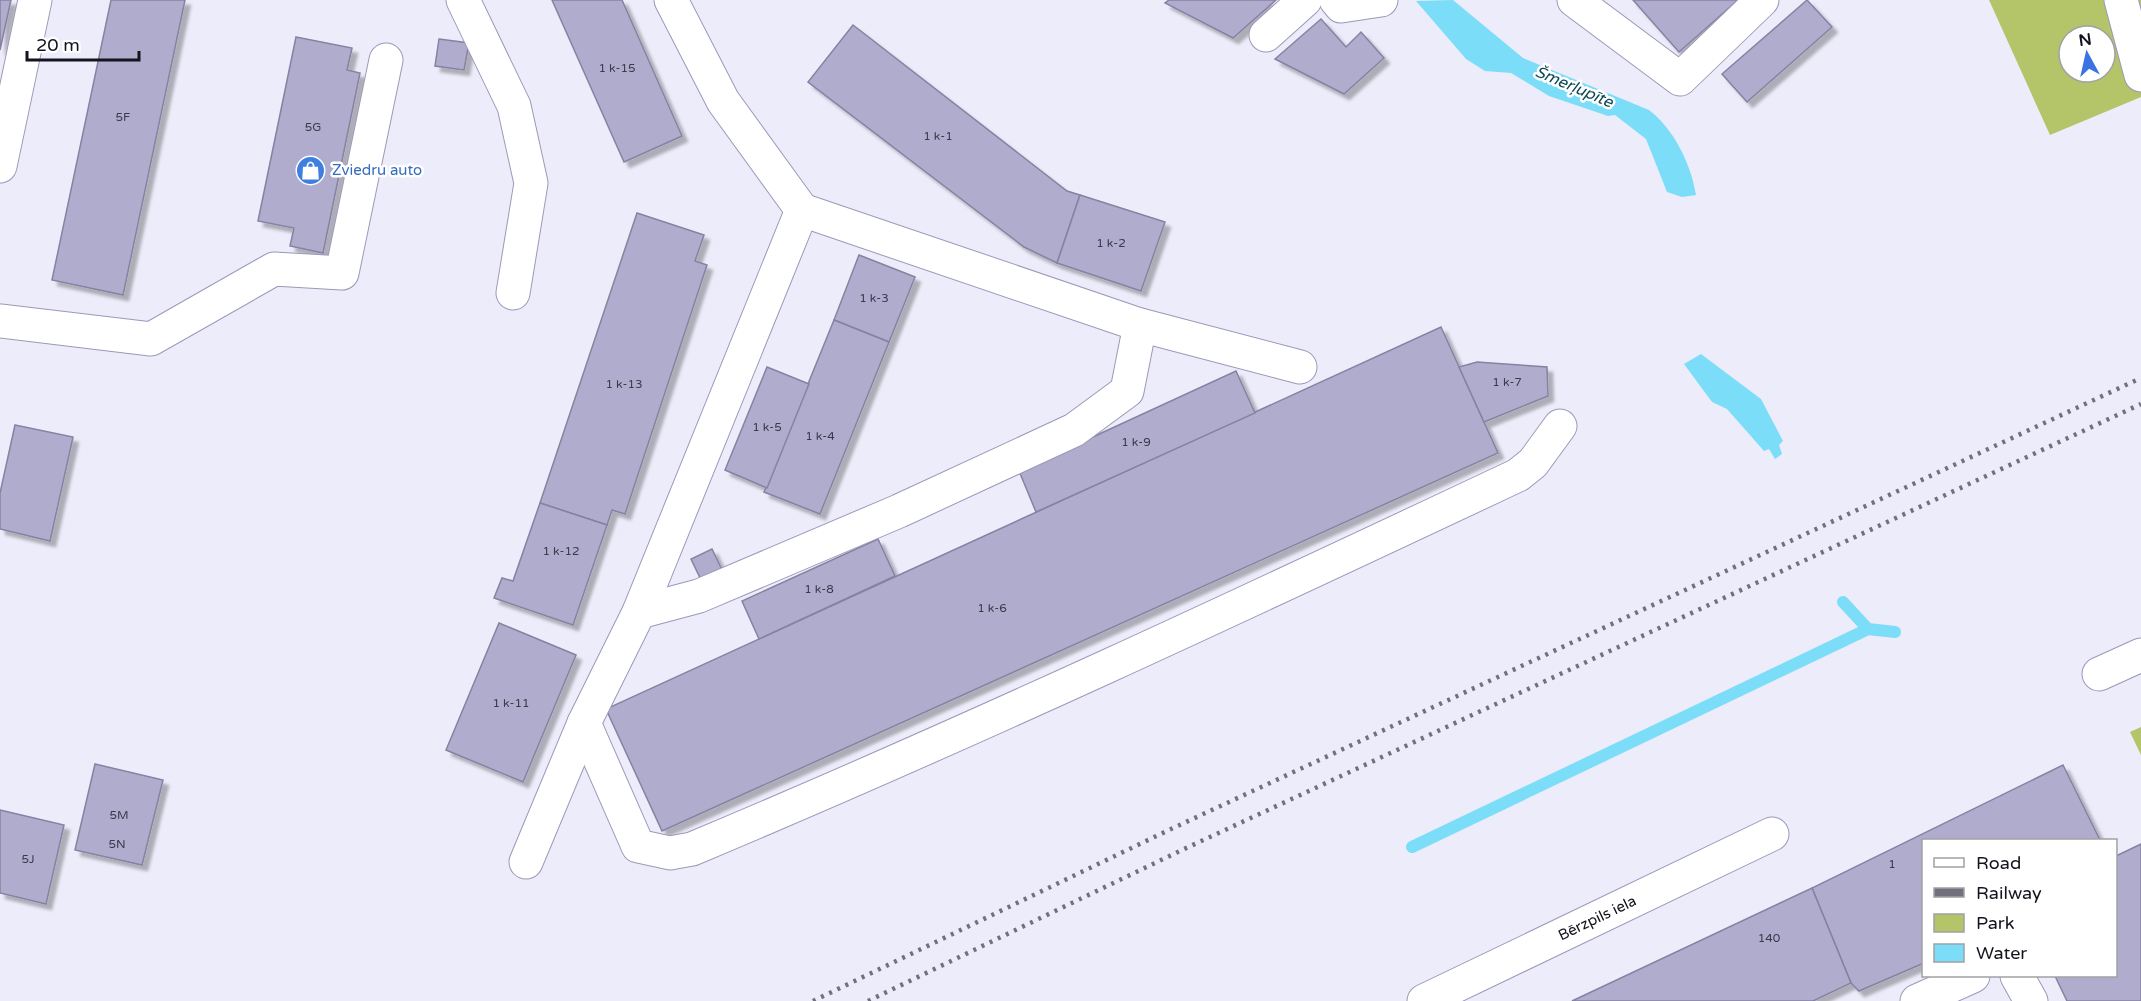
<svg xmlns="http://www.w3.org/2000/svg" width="2141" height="1001" font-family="'Varela Round',sans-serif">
<defs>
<filter id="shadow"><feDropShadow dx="5.5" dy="5.5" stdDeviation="1.5" flood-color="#0004"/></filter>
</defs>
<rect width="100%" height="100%" fill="#edecfa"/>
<g fill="#b3c469" fill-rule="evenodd">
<path d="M1989,0H2141V97L2050,135ZM2069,36H2105V72H2069Z"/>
<polygon points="2141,727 2141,755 2130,732"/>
</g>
<g fill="#7cddf8">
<path d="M1453,0L1523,58L1649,110C1674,129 1691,164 1696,195L1682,197L1667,192L1646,139L1615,115L1608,116L1549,96L1511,73L1485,71L1466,59L1416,1Z"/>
<polygon points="1701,354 1761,399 1783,441 1779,445 1782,454 1775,459 1769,449 1764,451 1727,409 1712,402 1684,364"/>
</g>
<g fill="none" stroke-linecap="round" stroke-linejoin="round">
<g stroke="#7cddf8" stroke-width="12">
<polyline points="1843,602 1868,629 1895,632"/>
<polyline points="1412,847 1868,629"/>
</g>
</g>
<g fill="#b0accd" stroke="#8682a2" stroke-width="1.5" filter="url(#shadow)">
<polygon points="0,0 11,0 0,50"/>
<polygon points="111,0 185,0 123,295 52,280"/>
<polygon points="552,0 622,0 682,136 624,162"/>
<polygon points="1169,0 1276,0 1233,38 1165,3"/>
<polygon points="1633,0 1738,0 1679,52"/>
<polygon points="1807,0 1832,27 1747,102 1722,74"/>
<polygon points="1321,19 1346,47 1361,32 1384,58 1344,94 1275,59"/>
<polygon points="853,25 1067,191 1080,195 1057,263 1024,247 808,82"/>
<polygon points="296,37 352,48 347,70 360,73 323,253 290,246 294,228 258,221"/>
<polygon points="439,39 469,43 464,70 435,66"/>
<polygon points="1080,195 1165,222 1141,291 1057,263"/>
<polygon points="637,213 704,235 695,261 707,265 625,514 612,510 607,525 540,503"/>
<polygon points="859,255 915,277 889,342 834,320"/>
<polygon points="834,320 889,342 820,514 764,492"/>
<polygon points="1441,327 1498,453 662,831 606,709"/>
<polygon points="1477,362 1547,367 1548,396 1484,422 1459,367"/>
<polygon points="767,367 809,384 767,488 725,470"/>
<polygon points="1236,371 1255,413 1036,512 1019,471"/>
<polygon points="15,425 73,437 50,541 0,529 0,493"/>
<polygon points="540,503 607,525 573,625 494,598 502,578 513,581"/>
<polygon points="878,539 895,576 759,639 742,601"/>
<polygon points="712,549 725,576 704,586 691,559"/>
<polygon points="499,623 576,655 523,782 446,750"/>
<polygon points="95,764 163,780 142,865 75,850"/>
<polygon points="2063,765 2100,840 1924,840 1924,963 1859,991 1851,983 1812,888"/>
<polygon points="0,810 64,825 46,904 0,893"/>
<polygon points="2141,844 2141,1001 2067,1001 2055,976 2116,976 2116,856"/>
<polygon points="1812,888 1851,983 1813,1001 1572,1001"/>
</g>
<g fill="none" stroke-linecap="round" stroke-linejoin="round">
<defs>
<g id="minor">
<polyline points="463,0 514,106 531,183 513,293"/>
<polyline points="1336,0 1341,6 1381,0"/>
<polyline points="1574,0 1680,79 1762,0"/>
<polyline points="2121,0 2141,75"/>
<polyline points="1266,35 1305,0"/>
<polyline points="0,166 35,0"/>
<polyline points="802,210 1140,325 1300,367"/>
<polyline points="0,321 151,339 274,269 342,273 386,60"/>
<polyline points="639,612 699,596 899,511 1074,430 1127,391 1140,325"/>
<polyline points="2099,674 2141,655"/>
<path d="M584,723L638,846L670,853L692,849C971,732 1244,604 1518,475L1533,463L1560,426"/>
<polyline points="526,862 584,723 639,612 802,210 723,101 671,0"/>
<polyline points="2017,976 2031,1001"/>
<path id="s1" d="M1424,1001L1772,834"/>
<polyline points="1917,1001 1973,976"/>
</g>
</defs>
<use href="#minor" stroke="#9c98b9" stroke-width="35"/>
<use href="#minor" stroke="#fff" stroke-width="33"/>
<g stroke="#71707c" stroke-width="4.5" stroke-dasharray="3 6" stroke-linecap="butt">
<polyline points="813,1001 1171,829 2141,378"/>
<polyline points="868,1001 1182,850 2141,404"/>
</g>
</g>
<defs>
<symbol id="shop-disc" viewBox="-11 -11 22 22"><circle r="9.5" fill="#3f7fe0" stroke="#fff"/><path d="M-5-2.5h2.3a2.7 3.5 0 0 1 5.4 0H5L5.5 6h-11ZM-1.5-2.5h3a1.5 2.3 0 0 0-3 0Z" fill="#fff"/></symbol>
</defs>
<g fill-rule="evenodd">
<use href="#shop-disc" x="294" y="154" width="33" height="33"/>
</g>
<g text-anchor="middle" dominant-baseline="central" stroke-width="5" stroke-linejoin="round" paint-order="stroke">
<g font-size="12" fill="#3b394a">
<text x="617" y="68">1 k-15</text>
<text x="123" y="117">5F</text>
<text x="313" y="127">5G</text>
<text x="938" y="136">1 k-1</text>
<text x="1111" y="243">1 k-2</text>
<text x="874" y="298">1 k-3</text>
<text x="1507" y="382">1 k-7</text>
<text x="624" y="384">1 k-13</text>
<text x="767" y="427">1 k-5</text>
<text x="820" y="436">1 k-4</text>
<text x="1136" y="442">1 k-9</text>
<text x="561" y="551">1 k-12</text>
<text x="819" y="589">1 k-8</text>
<text x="992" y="608">1 k-6</text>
<text x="511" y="703">1 k-11</text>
<text x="119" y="815">5M</text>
<text x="117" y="844">5N</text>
<text x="28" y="859">5J</text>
<text x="1892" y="864">1</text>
<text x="1769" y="938">140</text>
</g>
<g font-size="15" fill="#366cbe" stroke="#fff" text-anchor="start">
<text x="332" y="170">Zviedru auto</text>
</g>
<g font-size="15" fill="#14131e" stroke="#fff">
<text stroke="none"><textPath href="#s1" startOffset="192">Bērzpils iela</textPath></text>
</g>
<g font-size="16" font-style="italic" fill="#0a4654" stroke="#fff">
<text transform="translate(1574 87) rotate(23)">Šmerļupīte</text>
</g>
</g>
<rect x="1922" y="839" width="195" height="138" fill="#ffffff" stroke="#a1a1a5" stroke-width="1.5"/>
<rect x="1934" y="858" width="30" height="9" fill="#ffffff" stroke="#a1a1a5" stroke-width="1.5"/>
<text x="1976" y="869" font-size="18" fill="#14131e">Road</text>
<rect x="1934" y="888" width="30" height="9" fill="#71707c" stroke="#a1a1a5" stroke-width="1.5"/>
<text x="1976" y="899" font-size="18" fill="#14131e">Railway</text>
<rect x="1934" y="914" width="30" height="18" fill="#b3c469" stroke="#a1a1a5" stroke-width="1.5"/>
<text x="1976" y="929" font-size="18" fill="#14131e">Park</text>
<rect x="1934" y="944" width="30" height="18" fill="#7cddf8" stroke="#a1a1a5" stroke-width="1.5"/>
<text x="1976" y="959" font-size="18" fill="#14131e">Water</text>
<g transform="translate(2087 54) rotate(352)"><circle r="28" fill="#ffffff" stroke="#a1a1a5" stroke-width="1.5"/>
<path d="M0-4.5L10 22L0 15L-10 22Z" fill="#3d72e2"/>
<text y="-9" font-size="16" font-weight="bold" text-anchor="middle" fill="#14131e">N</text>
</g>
<path d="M27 51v9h112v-9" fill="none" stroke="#14131e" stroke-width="3"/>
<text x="36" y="51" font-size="18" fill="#14131e" stroke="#ffffff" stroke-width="4.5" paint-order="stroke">20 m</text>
</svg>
